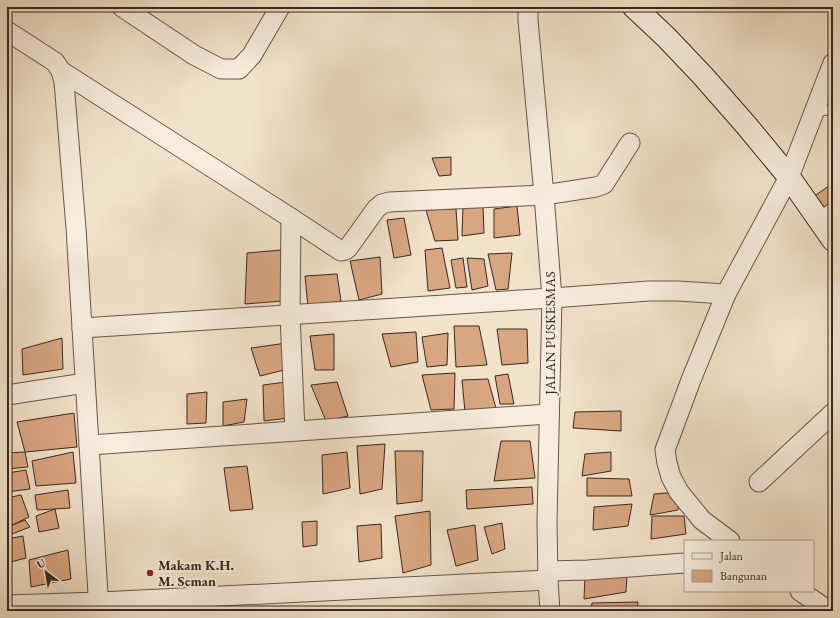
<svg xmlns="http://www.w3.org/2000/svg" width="840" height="618" font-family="'EB Garamond',serif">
<rect width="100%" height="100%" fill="#f2e2ca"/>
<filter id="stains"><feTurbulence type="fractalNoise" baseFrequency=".005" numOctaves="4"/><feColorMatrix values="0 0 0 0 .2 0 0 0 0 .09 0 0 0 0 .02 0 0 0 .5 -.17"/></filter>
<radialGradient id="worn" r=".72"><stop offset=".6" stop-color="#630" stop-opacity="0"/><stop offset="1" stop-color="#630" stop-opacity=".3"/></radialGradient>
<g fill="#d9a682" stroke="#392821">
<polygon points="451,157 451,175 439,176 432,158"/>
<polygon points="833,183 833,206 824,213 813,197"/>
<polygon points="463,205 483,205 484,233 462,236"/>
<polygon points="517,206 520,235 494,238 494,209"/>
<polygon points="456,209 458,240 435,241 426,210"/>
<polygon points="404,218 411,255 394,258 387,220"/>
<polygon points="442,248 450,288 428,291 425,250"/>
<polygon points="281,250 283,301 245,304 247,253"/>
<polygon points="512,253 508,289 496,290 488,254"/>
<polygon points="380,257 382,294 359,300 350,261"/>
<polygon points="463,258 467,287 456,288 451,260"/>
<polygon points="467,258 484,259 488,286 472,290"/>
<polygon points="337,274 341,301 308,307 305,276"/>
<polygon points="454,326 479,326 487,365 456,367"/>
<polygon points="497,329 527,329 528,363 502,365"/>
<polygon points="416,332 418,362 391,367 382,334"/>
<polygon points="448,333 447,365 427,367 422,337"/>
<polygon points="334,334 334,370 315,370 310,336"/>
<polygon points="62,338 63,369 23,375 22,349"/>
<polygon points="287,343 292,368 260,376 251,348"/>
<polygon points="455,373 454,409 431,410 422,375"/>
<polygon points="508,374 514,404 500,404 495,376"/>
<polygon points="488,379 497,412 465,412 462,380"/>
<polygon points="286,382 289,418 264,421 263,385"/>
<polygon points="337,382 348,416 326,421 311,385"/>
<polygon points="207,392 206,423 187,424 187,394"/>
<polygon points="247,399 244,422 223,426 223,402"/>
<polygon points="621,411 621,431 573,428 575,412"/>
<polygon points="74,413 77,447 25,452 17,422"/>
<polygon points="501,441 530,441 535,478 494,481"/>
<polygon points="385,444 382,489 360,494 357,446"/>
<polygon points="395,451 423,451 422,501 397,504"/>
<polygon points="25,452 28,467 7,469 7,453"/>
<polygon points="73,452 76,483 36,486 32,461"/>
<polygon points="347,452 350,488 323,494 322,455"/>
<polygon points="611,452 611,471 582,476 585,454"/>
<polygon points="247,466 253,509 230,511 224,468"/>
<polygon points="26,470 30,489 7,492 7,473"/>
<polygon points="587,478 629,479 632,496 587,496"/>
<polygon points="532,487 533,504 467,509 466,490"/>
<polygon points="68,490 70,508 37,510 35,495"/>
<polygon points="679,492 678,510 650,515 654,494"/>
<polygon points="21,495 29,517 8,527 7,524 7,498"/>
<polygon points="632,504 628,526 593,530 594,507"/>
<polygon points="55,509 59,528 39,532 36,516"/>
<polygon points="430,511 431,565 403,573 395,516"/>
<polygon points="652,516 684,516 686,534 651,539"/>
<polygon points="25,520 30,527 12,534 8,527"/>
<polygon points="317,521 317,545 303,547 302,522"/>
<polygon points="502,523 505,549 492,554 484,527"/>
<polygon points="381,524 382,558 359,562 357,526"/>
<polygon points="475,525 478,560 456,566 447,530"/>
<polygon points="23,536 26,558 7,563 7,539"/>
<polygon points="68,550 71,579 31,587 29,560"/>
<polygon points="627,574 626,592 584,599 585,577"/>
<polygon points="638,602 637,611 591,611 592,603"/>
</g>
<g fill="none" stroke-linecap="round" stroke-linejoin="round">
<defs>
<polyline id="lane" points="814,111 833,110"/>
<g id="street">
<polyline points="122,7 194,55 221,69 239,69 252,55 280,7"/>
<polyline points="528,7 528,20 544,195 552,298 547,522 548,580 550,611"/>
<polyline points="7,31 55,62 61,71 64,82 76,228 99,611"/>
<polyline points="61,71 291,218 341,251 345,250 348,248 376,209 382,204 389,202 544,195 596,187 604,184 630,143"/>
<polyline points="291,218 290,315 295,431"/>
<polyline points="820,222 833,213"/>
<polyline points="82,328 552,298 649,291 677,291 726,294"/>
<polyline points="7,395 85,383"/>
<polyline points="89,445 549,414"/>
<polyline points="759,482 833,413"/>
<polyline points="730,541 702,520 679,492 671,477 667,463 665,450 691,380 726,294 789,177 833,63"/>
<polyline points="548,571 588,570 685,563"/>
<polyline points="800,591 829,611"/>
<polyline points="7,605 99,602 548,580"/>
</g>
<polyline id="secondary" points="634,7 666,37 703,76 746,125 789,177 833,240"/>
</defs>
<use href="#lane" stroke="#67564b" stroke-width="11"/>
<use href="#street" stroke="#67564b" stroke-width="21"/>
<use href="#secondary" stroke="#392821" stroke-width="24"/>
<use href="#lane" stroke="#f7ecdd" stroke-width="9"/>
<use href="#street" stroke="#f7ecdd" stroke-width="19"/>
<use href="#secondary" stroke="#f7ecdd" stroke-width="22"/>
</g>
<circle fill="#8f2418" stroke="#f7ecdd" stroke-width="1.5" cx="150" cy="573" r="4"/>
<g text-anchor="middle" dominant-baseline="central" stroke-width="4" stroke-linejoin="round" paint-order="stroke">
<g font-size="14" fill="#392821" stroke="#f7ecdd">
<text transform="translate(550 333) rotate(-90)">JALAN PUSKESMAS</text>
</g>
<g font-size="14" font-weight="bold" fill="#392821" stroke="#f7ecdd" text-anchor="start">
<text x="158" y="565">Makam K.H.<tspan x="158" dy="16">M. Seman</tspan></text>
</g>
</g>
<rect width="840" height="618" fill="none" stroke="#f2e2ca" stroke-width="24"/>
<rect x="8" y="8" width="824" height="602" fill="none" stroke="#392821" stroke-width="2"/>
<rect x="12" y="12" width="816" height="594" fill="none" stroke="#392821"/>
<rect x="684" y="540" width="130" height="52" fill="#f7ecdd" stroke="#ab9e92"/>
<rect x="692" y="553" width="20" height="6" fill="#f7ecdd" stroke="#ab9e92"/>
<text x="720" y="560" font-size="12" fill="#392821">Jalan</text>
<rect x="692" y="570" width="20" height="12" fill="#d9a682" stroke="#ab9e92"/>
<text x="720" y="580" font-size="12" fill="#392821">Bangunan</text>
<g transform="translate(46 572) rotate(329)" stroke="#f7ecdd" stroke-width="3" paint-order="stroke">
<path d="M0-3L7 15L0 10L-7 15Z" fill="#392821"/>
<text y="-6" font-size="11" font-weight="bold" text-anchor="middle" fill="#392821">U</text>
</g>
<rect width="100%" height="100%" filter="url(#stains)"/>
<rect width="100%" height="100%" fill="url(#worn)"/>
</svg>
